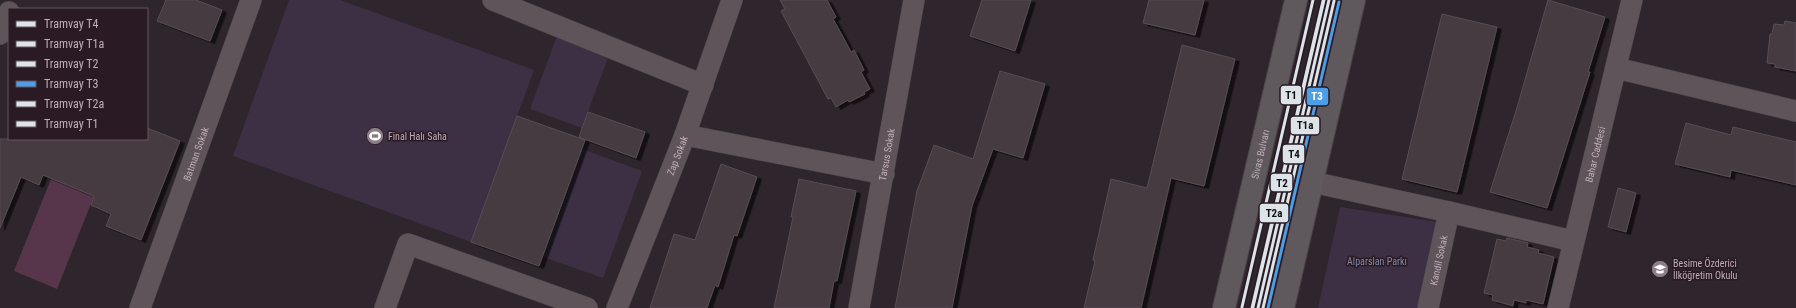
<svg xmlns="http://www.w3.org/2000/svg" width="1796" height="308" font-family="'Roboto Condensed',sans-serif">
<defs>
<filter id="shadow"><feDropShadow dx="4.5" dy="2.5" stdDeviation="0" flood-color="#0009"/></filter>
</defs>
<rect width="100%" height="100%" fill="#2f252c"/>
<g fill="#3d3044">
<polygon points="289,0 340,0 534,70 471,242 233,156"/>
<polygon points="557,36 609,55 582,128 530,109"/>
<polygon points="582,149 642,171 603,278 543,257"/>
<polygon points="1340,207 1437,222 1418,308 1318,308"/>
</g>
<polygon fill="#57364b" points="51,179 94,196 57,289 14,271"/>
<g fill="#453b41" stroke="#574d54" filter="url(#shadow)">
<polygon points="166,0 196,0 222,10 210,41 157,21"/>
<polygon points="780,0 827,0 836,17 833,19 842,35 851,52 854,50 864,70 861,72 870,89 864,92 865,94 849,102 848,100 836,107 831,98 828,99 781,11 785,9"/>
<polygon points="982,0 1031,0 1015,51 970,36"/>
<polygon points="1149,0 1204,0 1195,35 1143,23"/>
<polygon points="1548,0 1605,17 1588,72 1590,72 1547,208 1490,192 1516,111"/>
<polygon points="1442,14 1497,27 1457,192 1402,179"/>
<polygon points="1785,21 1796,23 1796,71 1775,67 1775,64 1767,63 1770,34 1772,34 1774,24 1784,25"/>
<polygon points="1182,45 1235,59 1204,186 1171,178 1141,308 1084,308 1095,261 1093,260 1111,179 1147,188"/>
<polygon points="1000,71 1045,84 1023,158 993,149 972,206 952,308 895,308 917,191 934,145 973,159"/>
<polygon points="588,112 645,132 636,158 579,137"/>
<polygon points="517,116 585,140 539,266 471,242"/>
<polygon points="1686,123 1731,135 1733,127 1796,142 1796,185 1731,170 1730,177 1675,164"/>
<polygon points="147,128 180,141 141,240 106,226 111,214 91,205 94,196 43,175 39,185 21,177 0,228 0,139 147,139"/>
<polygon points="721,164 757,177 737,236 734,235 718,287 715,285 707,308 650,308 674,234 695,240"/>
<polygon points="799,179 856,191 837,281 834,281 829,308 774,308 793,217 791,217"/>
<polygon points="1618,188 1636,193 1626,232 1608,227"/>
<polygon points="1507,238 1528,243 1527,247 1539,250 1538,253 1554,257 1543,304 1526,300 1526,303 1514,300 1513,306 1492,300 1493,295 1484,293 1497,239 1506,241"/>
</g>
<g fill="none" stroke-linecap="round" stroke-linejoin="round">
<defs>
<g id="minor">
<polyline points="493,0 703,85"/>
<polyline points="0,34 9,12"/>
<polyline points="1616,68 1796,111"/>
<polyline points="685,135 884,174"/>
<polyline points="1312,182 1449,212 1573,241"/>
<path id="s1" d="M140,308L251,0"/>
<polyline points="385,308 408,244 587,308"/>
<path id="s2" d="M617,308L685,135L732,0"/>
<path id="s3" d="M859,308L914,0"/>
<path id="s4" d="M1428,308L1449,212"/>
<path id="s5" d="M1558,308L1632,0"/>
</g>
<g id="highway">
<path id="s6" d="M1224,308L1296,0"/>
<polyline points="1283,308 1354,0"/>
</g>
</defs>
<use href="#minor" stroke="#494146" stroke-width="22"/>
<use href="#highway" stroke="#4b4248" stroke-width="24"/>
<use href="#minor" stroke="#5e545a" stroke-width="21"/>
<use href="#highway" stroke="#5f595d" stroke-width="22"/>
<defs>
<polyline id="tram-1" points="1258,308 1329,0"/>
<polyline id="tram-2" points="1263,308 1334,1"/>
<polyline id="tram-3" points="1253,307 1324,0"/>
<polyline id="tram-4" points="1268,308 1339,2"/>
<polyline id="tram-5" points="1252,308 1323,1"/>
<polyline id="tram-6" points="1242,307 1313,0"/>
</defs>
<use href="#tram-1" stroke="#291a23" stroke-width="6"/>
<use href="#tram-2" stroke="#291a23" stroke-width="6"/>
<use href="#tram-3" stroke="#291a23" stroke-width="6"/>
<use href="#tram-4" stroke="#291a23" stroke-width="6"/>
<use href="#tram-5" stroke="#291a23" stroke-width="6"/>
<use href="#tram-6" stroke="#291a23" stroke-width="6"/>
<use href="#tram-1" stroke="#dce3e9" stroke-width="3"/>
<use href="#tram-2" stroke="#dce3e9" stroke-width="3"/>
<use href="#tram-3" stroke="#dce3e9" stroke-width="3"/>
<use href="#tram-4" stroke="#4d9ee5" stroke-width="3"/>
<use href="#tram-5" stroke="#dce3e9" stroke-width="3"/>
<use href="#tram-6" stroke="#dce3e9" stroke-width="3"/>
</g>
<defs>
<symbol id="stadium-disc" viewBox="-11 -11 22 22"><circle r="9.5" fill="#8e7e88" stroke="#291a23"/><path d="M0-5a6.5 5 0 1 0 0 10a6.5 5 0 1 0 0-10ZM-3.5-1.8h7v3.6h-7Z" fill="#fff"/></symbol>
<symbol id="school-disc" viewBox="-11 -11 22 22"><circle r="9.5" fill="#8e7e88" stroke="#291a23"/><path d="M0-5L7-2L0 1L-7-2ZM-4 1L0 2.5L4 1V4Q0 6-4 4Z" fill="#fff"/></symbol>
</defs>
<g fill-rule="evenodd">
<use href="#stadium-disc" x="365" y="126" width="20" height="20"/>
<use href="#school-disc" x="1650" y="259" width="20" height="20"/>
</g>
<g text-anchor="middle" dominant-baseline="central" stroke-width="3" stroke-linejoin="round" paint-order="stroke">
<g font-size="10" fill="#c1aeba" stroke="#291a23" text-anchor="start">
<text x="388" y="136">Final Halı Saha</text>
<text x="1673" y="263">Besime Özderici<tspan x="1673" dy="12">İlköğretim Okulu</tspan></text>
</g>
<g font-size="10" fill="#c1aeba" stroke="#291a23">
<text stroke="none"><textPath href="#s1" startOffset="164">Batman Sokak</textPath></text>
<text stroke="none"><textPath href="#s3" startOffset="156">Tarsus Sokak</textPath></text>
<text stroke="none"><textPath href="#s6" startOffset="158">Sivas Bulvarı</textPath></text>
<text stroke="none"><textPath href="#s5" startOffset="158">Bahar Caddesi</textPath></text>
<text stroke="none"><textPath href="#s2" startOffset="164">Zap Sokak</textPath></text>
<text stroke="none"><textPath href="#s4" startOffset="49">Kandil Sokak</textPath></text>
</g>
<g font-size="10" fill="#8787a5" stroke="#291a23">
<text x="1377" y="261">Alparslan Parkı</text>
</g>
</g>
<g stroke="#291a23" stroke-width="1.5">
<rect x="1280" y="85" width="22" height="20" rx="4" fill="#dce3e9"/>
<rect x="1306" y="87" width="23" height="19" rx="4" fill="#4d9ee5"/>
<rect x="1290" y="116" width="30" height="19" rx="4" fill="#dce3e9"/>
<rect x="1282" y="144" width="23" height="20" rx="4" fill="#dce3e9"/>
<rect x="1270" y="173" width="23" height="19" rx="4" fill="#dce3e9"/>
<rect x="1259" y="203" width="30" height="20" rx="4" fill="#dce3e9"/>
</g>
<g font-size="11" text-anchor="middle" font-weight="bold" fill="#fff">
<text x="1317" y="100">T3</text>
</g>
<g font-size="11" text-anchor="middle" font-weight="bold" fill="#111">
<text x="1291" y="99">T1</text>
<text x="1305" y="129">T1a</text>
<text x="1294" y="158">T4</text>
<text x="1282" y="187">T2</text>
<text x="1274" y="217">T2a</text>
</g>
<rect x="8" y="8" width="140" height="132" fill="#291a23" stroke="#66555f"/>
<rect x="16" y="21" width="20" height="6" fill="#dce3e9" stroke="#66555f"/>
<text x="44" y="28" font-size="12" fill="#c1aeba">Tramvay T4</text>
<rect x="16" y="41" width="20" height="6" fill="#dce3e9" stroke="#66555f"/>
<text x="44" y="48" font-size="12" fill="#c1aeba">Tramvay T1a</text>
<rect x="16" y="61" width="20" height="6" fill="#dce3e9" stroke="#66555f"/>
<text x="44" y="68" font-size="12" fill="#c1aeba">Tramvay T2</text>
<rect x="16" y="81" width="20" height="6" fill="#4d9ee5" stroke="#66555f"/>
<text x="44" y="88" font-size="12" fill="#c1aeba">Tramvay T3</text>
<rect x="16" y="101" width="20" height="6" fill="#dce3e9" stroke="#66555f"/>
<text x="44" y="108" font-size="12" fill="#c1aeba">Tramvay T2a</text>
<rect x="16" y="121" width="20" height="6" fill="#dce3e9" stroke="#66555f"/>
<text x="44" y="128" font-size="12" fill="#c1aeba">Tramvay T1</text>
</svg>
